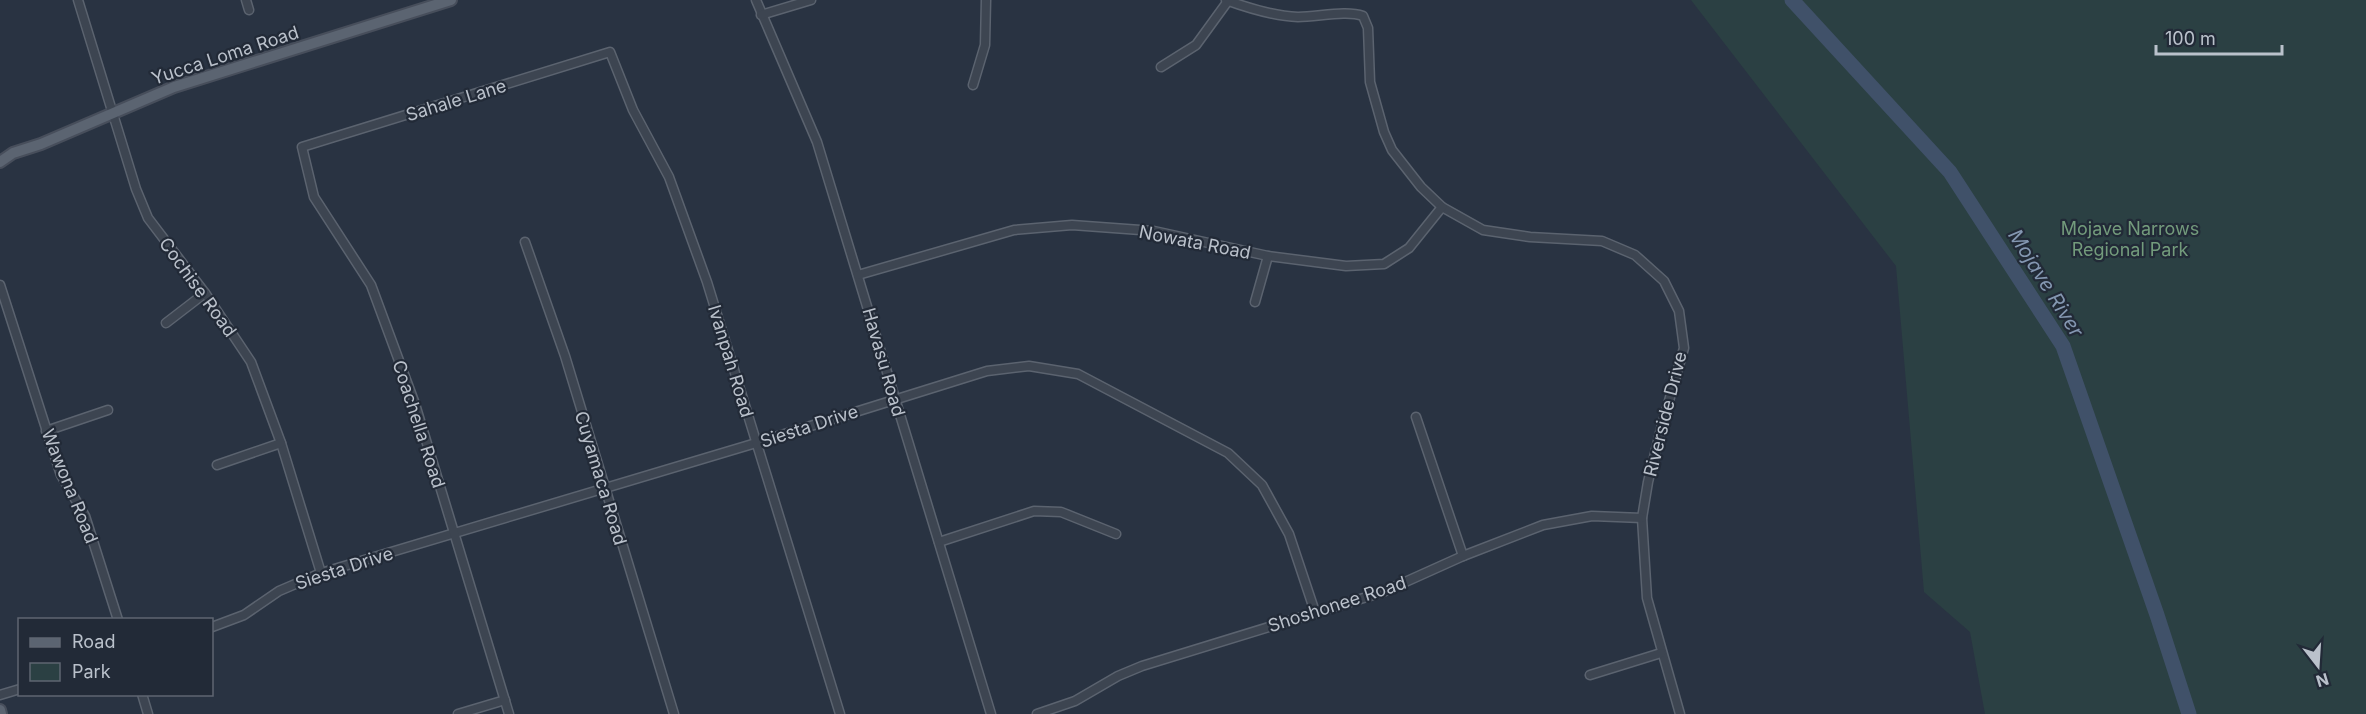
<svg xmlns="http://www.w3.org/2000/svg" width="2366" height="714" font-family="Inter,sans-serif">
<rect width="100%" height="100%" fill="#293342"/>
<polygon fill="#2b4043" points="1691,0 2366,0 2366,714 1985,714 1970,632 1924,592 1896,266"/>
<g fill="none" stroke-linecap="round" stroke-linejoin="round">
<polyline stroke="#405169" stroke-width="15" points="1792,0 1950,172 2063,346 2157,615 2189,714"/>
<defs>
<g id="minor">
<polyline points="78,0 136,189 148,218 205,293 251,362 281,443 321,573"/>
<polyline points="246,0 249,10"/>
<polyline points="756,0 817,142 991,714"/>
<path d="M1226,0C1248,8 1274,16 1298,17C1318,17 1346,10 1363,16L1368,28L1370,82L1384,132L1392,150L1421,187L1442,207L1483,230L1530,237L1602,241L1635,255L1664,281L1679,311L1684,348L1661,429L1648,482L1642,518L1647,598L1680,714"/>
<polyline points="761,15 811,0"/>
<polyline points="1161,67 1196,45 1228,1"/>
<polyline points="973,85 985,45 986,0"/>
<polyline points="525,242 565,356 674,714"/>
<polyline points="858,275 1014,230 1072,225 1154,231 1268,256 1346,266 1384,264 1409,248 1442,207"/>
<polyline points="0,285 61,475 85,516 118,620"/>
<polyline points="1255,302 1268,256"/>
<polyline points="166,323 205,293"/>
<polyline points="1416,417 1463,556"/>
<polyline points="46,431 108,410"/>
<polyline points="217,465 281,443"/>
<polyline points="939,542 1034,511 1061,512 1116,534"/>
<polyline points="212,627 244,615 279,591 321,573 756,443 987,371 1029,366 1078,374 1228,453 1262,485 1289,534 1315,612"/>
<polyline points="1590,675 1661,653"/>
<polyline points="142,694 148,714"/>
<polyline points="0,695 20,689"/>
<polyline points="458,714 505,700"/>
<polyline points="509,714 415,404 371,285 314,197 302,147 610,52 633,110 669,177 707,282 840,714"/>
<polyline points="1037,714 1075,701 1118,676 1142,666 1383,592 1463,556 1543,525 1592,516 1642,518"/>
</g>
<g id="major">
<polyline points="0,162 13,153 41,144 174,87 451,0"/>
<polyline points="0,710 1,714"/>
</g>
</defs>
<use href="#minor" stroke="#5b636f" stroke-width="11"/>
<use href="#major" stroke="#474e5b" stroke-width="14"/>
<use href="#minor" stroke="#3d4551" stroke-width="8"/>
<use href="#major" stroke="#5b6471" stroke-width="10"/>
</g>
<g text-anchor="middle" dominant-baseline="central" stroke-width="4.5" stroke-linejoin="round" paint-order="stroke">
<g font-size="18" fill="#bac1cb" stroke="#222a37">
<text transform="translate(225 55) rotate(-18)">Yucca Loma Road</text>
<text transform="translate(456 100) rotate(-17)">Sahale Lane</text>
<text transform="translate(1195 242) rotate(11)">Nowata Road</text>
<text transform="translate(198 287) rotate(54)">Cochise Road</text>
<text transform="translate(731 361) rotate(73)">Ivanpah Road</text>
<text transform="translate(884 362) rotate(74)">Havasu Road</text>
<text transform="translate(1665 414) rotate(-76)">Riverside Drive</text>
<text transform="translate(419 424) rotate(72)">Coachella Road</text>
<text transform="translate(809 426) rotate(-18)">Siesta Drive</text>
<text transform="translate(601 478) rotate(73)">Cuyamaca Road</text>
<text transform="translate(70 486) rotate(68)">Wawona Road</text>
<text transform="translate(344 568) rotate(-18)">Siesta Drive</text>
<text transform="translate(1337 604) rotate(-18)">Shoshonee Road</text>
</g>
<g font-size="18" fill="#739b7c" stroke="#222a37">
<text x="2130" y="228">Mojave Narrows<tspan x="2130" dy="21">Regional Park</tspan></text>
</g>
<g font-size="20" font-style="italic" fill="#8497b1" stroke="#222a37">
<text transform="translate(2046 283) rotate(58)">Mojave River</text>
</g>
</g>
<rect x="18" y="618" width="195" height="78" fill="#222a37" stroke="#5f6672" stroke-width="1.5"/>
<rect x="30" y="638" width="30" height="9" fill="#5b6471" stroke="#5f6672" stroke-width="1.5"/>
<text x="72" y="648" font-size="18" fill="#bac1cb">Road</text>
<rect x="30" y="663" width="30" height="18" fill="#2b4043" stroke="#5f6672" stroke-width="1.5"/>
<text x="72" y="678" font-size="18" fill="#bac1cb">Park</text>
<g transform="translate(2318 666) rotate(163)" stroke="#222a37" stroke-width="4.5" paint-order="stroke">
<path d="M0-4.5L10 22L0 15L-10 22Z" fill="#bac1cb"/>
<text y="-9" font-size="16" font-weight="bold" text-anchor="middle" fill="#bac1cb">N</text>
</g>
<path d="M2156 45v9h126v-9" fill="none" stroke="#bac1cb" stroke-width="3"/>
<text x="2165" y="45" font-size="18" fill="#bac1cb" stroke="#222a37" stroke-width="4.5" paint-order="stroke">100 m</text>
</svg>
